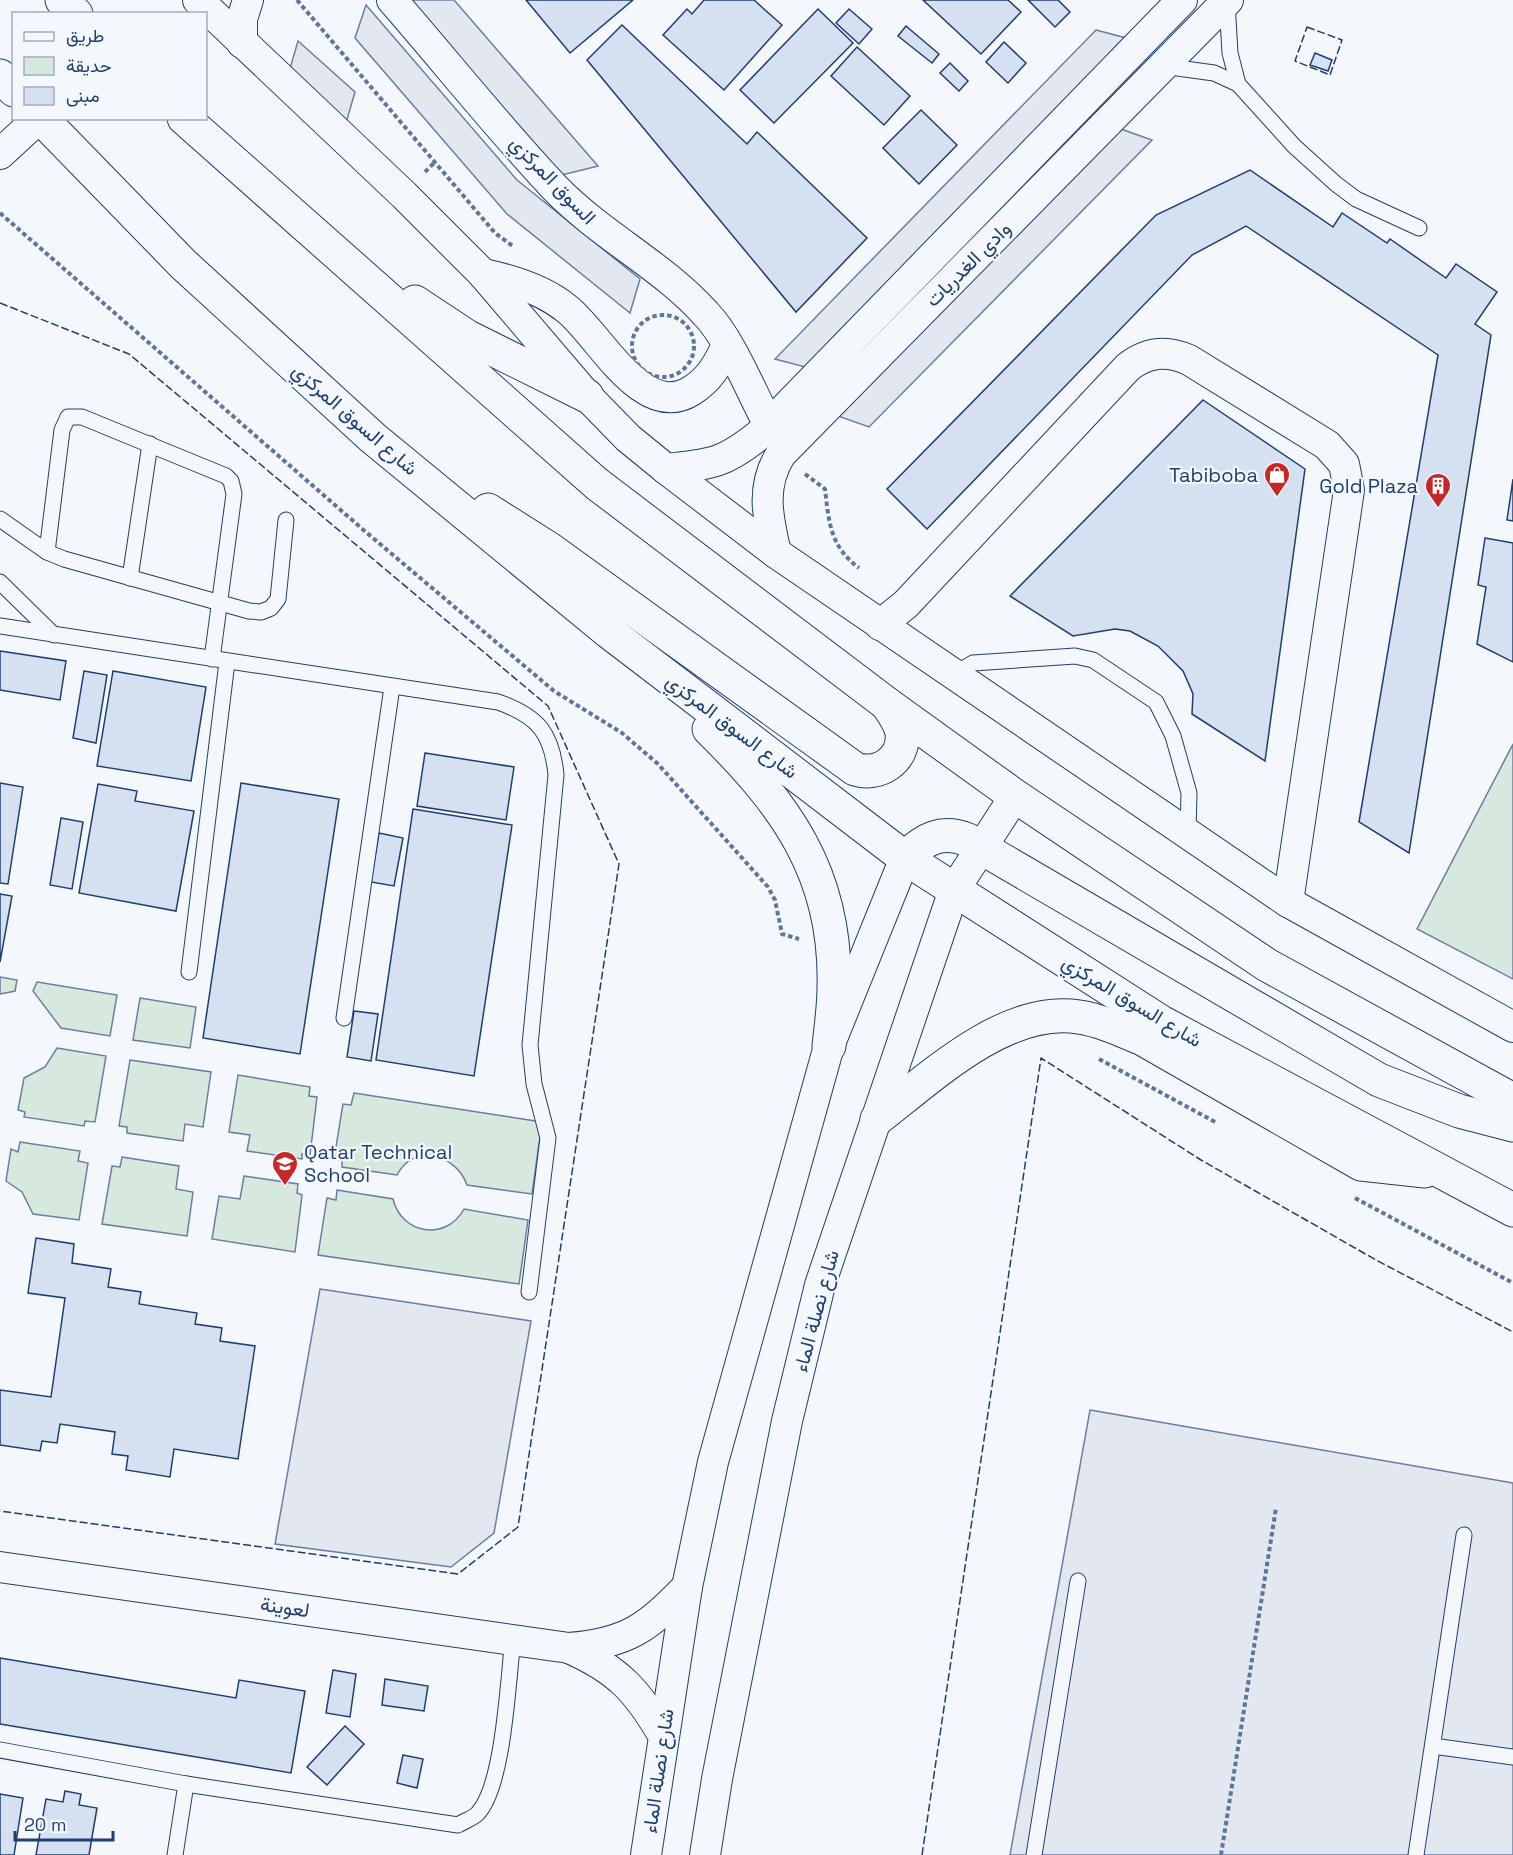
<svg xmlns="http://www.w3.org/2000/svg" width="1513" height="1855" font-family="'Space Grotesk',Vazirmatn,sans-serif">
<rect width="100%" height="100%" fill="#f4f7fb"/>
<g fill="#d7e8df" stroke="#687fa3" stroke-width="1.5">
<polygon points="1513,744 1513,979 1417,929"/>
<polygon points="0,977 17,980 15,991 0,994"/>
<polygon points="37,982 117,995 110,1036 61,1028 33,991"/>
<polygon points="140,998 196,1007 190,1048 133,1040"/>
<polygon points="57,1048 106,1056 95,1122 85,1121 84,1126 24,1117 25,1112 18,1110 24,1078 45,1067"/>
<polygon points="130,1060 211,1072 203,1127 185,1124 183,1141 127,1133 127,1127 119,1126"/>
<polygon points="238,1075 310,1087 309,1096 317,1097 310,1155 302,1154 302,1159 247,1151 250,1135 229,1132"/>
<path d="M354,1093L542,1122L532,1194L467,1185C457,1155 414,1142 397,1175L342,1167V1160L334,1159L343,1104L351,1105Z"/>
<polygon points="20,1142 80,1151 78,1161 88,1163 79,1220 33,1214 22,1192 6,1181 11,1149 18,1152"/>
<polygon points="122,1157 179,1166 176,1189 193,1192 187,1236 102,1224 112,1166 120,1167"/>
<polygon points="244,1176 298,1184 297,1193 302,1195 295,1252 212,1239 219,1196 240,1199"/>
<path d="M337,1190L393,1199C401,1234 446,1242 464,1209L528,1220L519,1284L318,1255L327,1198L336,1200Z"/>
</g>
<g fill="#e3e8f0" stroke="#687fa3" stroke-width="1.5">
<polygon points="410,0 454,0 598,166 562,175"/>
<polygon points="366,5 517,180 640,279 630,313 507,214 355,38"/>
<polygon points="1096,30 1130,39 809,368 775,359"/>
<polygon points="298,41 355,92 346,123 289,72"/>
<polygon points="1118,128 1152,140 869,427 835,415"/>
<polygon points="320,1289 531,1321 494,1533 451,1567 275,1544"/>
<polygon points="1090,1410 1513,1483 1513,1855 1010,1855"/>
</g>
<g fill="#d5e0f0" stroke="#1d3f73" stroke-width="1.5">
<polygon points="526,0 633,0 570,53"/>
<polygon points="704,0 754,0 782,25 724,90 663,35 687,9 692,14"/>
<polygon points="923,0 1008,0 1021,12 981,54"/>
<polygon points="1028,0 1058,0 1070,12 1055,27"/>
<polygon points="818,9 853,43 774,123 740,90"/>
<polygon points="849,9 872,29 859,44 836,23"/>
<polygon points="622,25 747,144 757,132 867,238 796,312 587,60"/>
<polygon points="906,26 939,54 932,63 898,36"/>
<polygon points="1004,42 1026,63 1008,83 986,62"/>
<polygon points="857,47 910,96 884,125 831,76"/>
<polygon points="1315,53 1332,60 1328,71 1310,65"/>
<polygon points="950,63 968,81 959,91 940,73"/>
<polygon points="921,110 957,145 919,184 883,148"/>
<polygon points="1250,170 1333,227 1342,213 1387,243 1390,239 1446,278 1456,264 1497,292 1475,324 1491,335 1409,853 1359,822 1438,355 1246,226 1192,255 927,529 887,489 1156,215"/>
<polygon points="1203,400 1305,469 1265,761 1192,714 1193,694 1183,671 1158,646 1130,631 1115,629 1073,636 1010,596"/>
<polygon points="1513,479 1513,521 1507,520"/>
<polygon points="1485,538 1513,543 1513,662 1477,644 1486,587 1478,585"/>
<polygon points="0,651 66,661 60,700 0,690"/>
<polygon points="84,671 107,675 96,743 73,738"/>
<polygon points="113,671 206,687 191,781 97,766"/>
<polygon points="425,753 514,767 506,820 417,806"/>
<polygon points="0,783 23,787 8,884 0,883"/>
<polygon points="241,783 339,799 300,1054 203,1038"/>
<polygon points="98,784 137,791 135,801 194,811 176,911 79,893"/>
<polygon points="413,809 512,825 474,1076 376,1060"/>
<polygon points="61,818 83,822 72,889 50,885"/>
<polygon points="379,833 403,838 394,886 371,882"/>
<polygon points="0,894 12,896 0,962"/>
<polygon points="354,1011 378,1014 371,1061 347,1057"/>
<polygon points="36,1238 74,1244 72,1263 111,1269 108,1287 141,1292 139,1304 197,1313 195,1324 222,1328 220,1341 255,1346 238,1459 174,1449 170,1477 126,1470 128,1456 112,1454 115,1432 60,1424 57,1443 42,1441 40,1451 0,1445 0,1390 51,1397 65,1298 28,1293"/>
<polygon points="0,1658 236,1698 239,1680 305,1691 291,1773 0,1724"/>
<polygon points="333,1670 356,1674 350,1717 326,1713"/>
<polygon points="385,1679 428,1686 424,1711 382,1705"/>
<polygon points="345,1726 364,1744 327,1785 307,1767"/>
<polygon points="403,1755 423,1759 417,1788 397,1783"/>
<polygon points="65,1791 81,1794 79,1805 97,1808 89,1855 36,1855 46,1799 63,1802"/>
<polygon points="0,1794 23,1798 14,1855 0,1855"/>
</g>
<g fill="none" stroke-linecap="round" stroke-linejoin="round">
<defs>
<g id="service">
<polyline points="1227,2 1230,53 1238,84"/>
<polyline points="1163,66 1214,73 1238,84 1294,146 1336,184 1356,199 1419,228"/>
<polyline points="0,519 47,552 64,559 249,611 261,612 271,608 278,599 286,520"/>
<polyline points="47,552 62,430 68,417 82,417 226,476 231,481 234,494 212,659"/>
<polyline points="130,578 150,444"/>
<polyline points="0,582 54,635"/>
<path d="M0,626L498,702C538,716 552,733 556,775L530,1045L534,1084L548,1138L529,1292"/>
<polyline points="954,674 973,663 1075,656 1093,660 1156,702 1173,736 1189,793 1188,833"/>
<polyline points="189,972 227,662"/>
<polyline points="344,1018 392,687"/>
<polyline points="1433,1746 1513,1757"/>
<path d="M0,1750L186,1784L458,1825C464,1821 474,1818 478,1813C504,1785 508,1679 513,1639"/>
<polyline points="175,1855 186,1784"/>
<polyline points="1034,1855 1078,1581"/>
<polyline points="1416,1855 1464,1535"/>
</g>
<g id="minor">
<polyline points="198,0 404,195 483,274 587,396 628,438 666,469 776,553 1288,902 1513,1027"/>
<path d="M392,0C447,63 499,129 556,189C602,236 663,266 706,314C731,340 751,392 769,425"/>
<polyline points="242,43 242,19 248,0"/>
<polyline points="0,154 39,118"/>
<path d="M483,274C512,280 544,290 567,309C599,334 642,421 691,391C709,380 718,365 727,345"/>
<path d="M666,469C711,464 723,464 759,435L1182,0"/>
<path d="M776,553C768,518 760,487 781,454L1228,0"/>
<path d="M880,625L906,604L1128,367C1147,352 1167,350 1189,360L1327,445L1344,464L1349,490L1288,902"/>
<path d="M0,1567L569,1648C628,1643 647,1628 687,1587"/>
<path d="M569,1648C617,1669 637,1690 663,1735"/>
<polyline points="646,1855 687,1587 713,1462 829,1046 905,858"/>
<polyline points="705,1855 717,1779 787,1421 820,1285 954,890 1015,796"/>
</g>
<g id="secondary">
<polyline points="62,0 76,14"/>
<polyline points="0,76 14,90"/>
<polyline points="41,118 183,264 373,438 609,632 905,858 1161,1022 1513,1210"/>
<polyline points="184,118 597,484 887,704 1015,796 1267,965 1513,1100"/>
<polyline points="415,302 468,337 587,396"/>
<path d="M488,510L548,548L855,769C878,777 905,760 902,733C900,722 893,713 887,704"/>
<path d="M709,729C786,805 837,874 834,987C834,1007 831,1027 829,1046"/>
<path d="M905,858C924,839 942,829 968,840L1379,1080L1459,1111L1513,1125"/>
<path d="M877,1119C929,1079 1001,1010 1071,1016C1096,1018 1118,1029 1141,1038L1361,1164L1425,1171"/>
</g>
</defs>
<use href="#service" stroke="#1d3f73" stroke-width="17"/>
<use href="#minor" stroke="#1d3f73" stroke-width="32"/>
<use href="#secondary" stroke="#1d3f73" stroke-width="35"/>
<g stroke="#5e769c" stroke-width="4" stroke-dasharray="4.5 3" stroke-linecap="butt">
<polyline points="297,0 495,233 514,247"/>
<polyline points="425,172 435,162"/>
<polyline points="0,213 367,533 554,691 622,733 658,764 768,887 775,900 782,934 799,939"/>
<circle cx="663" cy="346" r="31"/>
<path d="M805,474L825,489C829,523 830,546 859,568"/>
<polyline points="1099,1059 1217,1123"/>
<polyline points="1355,1198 1513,1283"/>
<polyline points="1221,1855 1276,1508"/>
</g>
<use href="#service" stroke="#f4f7fb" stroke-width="15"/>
<use href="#minor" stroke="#f4f7fb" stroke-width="30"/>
<use href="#secondary" stroke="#f4f7fb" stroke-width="33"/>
<g stroke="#1d3f73" stroke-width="1.5" stroke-dasharray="8 3" stroke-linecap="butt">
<polygon points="1307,27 1342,40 1330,75 1295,61"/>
<polyline points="0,303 129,354 548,706 619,864 518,1527 458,1574 0,1511"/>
<polyline points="922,1855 1041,1058 1201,1160 1376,1260 1513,1332"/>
</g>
</g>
<defs>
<symbol id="shop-pin" viewBox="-11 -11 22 30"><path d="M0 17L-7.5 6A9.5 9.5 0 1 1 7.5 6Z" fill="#c62828" stroke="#f4f7fb"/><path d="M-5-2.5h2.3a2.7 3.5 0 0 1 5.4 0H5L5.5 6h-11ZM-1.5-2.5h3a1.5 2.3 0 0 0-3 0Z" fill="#fff"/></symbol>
<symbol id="building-pin" viewBox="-11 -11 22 30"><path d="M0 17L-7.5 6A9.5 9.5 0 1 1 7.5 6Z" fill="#c62828" stroke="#f4f7fb"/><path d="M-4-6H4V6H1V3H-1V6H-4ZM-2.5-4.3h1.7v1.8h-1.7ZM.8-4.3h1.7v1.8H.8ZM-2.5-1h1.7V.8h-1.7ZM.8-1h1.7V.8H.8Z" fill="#fff"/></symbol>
<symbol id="school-pin" viewBox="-11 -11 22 30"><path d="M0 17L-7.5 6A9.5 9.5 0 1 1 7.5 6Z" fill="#c62828" stroke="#f4f7fb"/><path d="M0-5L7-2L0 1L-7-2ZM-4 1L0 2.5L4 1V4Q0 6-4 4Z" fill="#fff"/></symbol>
</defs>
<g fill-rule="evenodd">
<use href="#shop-pin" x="1262" y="460" width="30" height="40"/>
<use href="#building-pin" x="1423" y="471" width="30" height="40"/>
<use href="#school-pin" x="270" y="1149" width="30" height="40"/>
</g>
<g text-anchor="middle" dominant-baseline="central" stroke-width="4.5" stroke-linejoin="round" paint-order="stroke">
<g font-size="20" fill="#1d3f73" stroke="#f4f7fb">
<text transform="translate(553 180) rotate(46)">السوق المركزي</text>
<text transform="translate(968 264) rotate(-45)">وادي الغدريات</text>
<text transform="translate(355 419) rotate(41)">شارع السوق المركزي</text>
<text transform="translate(732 726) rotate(37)">شارع السوق المركزي</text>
<text transform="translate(1132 1001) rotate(31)">شارع السوق المركزي</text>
<text transform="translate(816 1311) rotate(-75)">شارع نصلة الماء</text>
<text transform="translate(285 1607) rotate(8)">لعوينة</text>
<text transform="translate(658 1771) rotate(-82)">شارع نصلة الماء</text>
</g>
<g font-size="20" fill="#1d3f73" stroke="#f4f7fb" text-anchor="end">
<text x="1258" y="475">Tabiboba</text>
<text x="1418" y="486">Gold Plaza</text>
<text x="304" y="1152" text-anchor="start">Qatar Technical<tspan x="304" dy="23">School</tspan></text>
</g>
</g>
<rect x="12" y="12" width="195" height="108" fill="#f4f7fb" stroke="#9eadc5" stroke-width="1.5"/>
<rect x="24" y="32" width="30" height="9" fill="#f4f7fb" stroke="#9eadc5" stroke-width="1.5"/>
<text x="66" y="42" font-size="18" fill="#1d3f73">طريق</text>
<rect x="24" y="57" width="30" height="18" fill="#d7e8df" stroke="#9eadc5" stroke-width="1.5"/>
<text x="66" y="72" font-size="18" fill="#1d3f73">حديقة</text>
<rect x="24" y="87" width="30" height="18" fill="#d5e0f0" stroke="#9eadc5" stroke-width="1.5"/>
<text x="66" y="102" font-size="18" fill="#1d3f73">مبنى</text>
<path d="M15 1831v9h98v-9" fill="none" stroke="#1d3f73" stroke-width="3"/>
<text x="24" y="1831" font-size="18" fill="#1d3f73" stroke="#f4f7fb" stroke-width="4.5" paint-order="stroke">20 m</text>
</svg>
